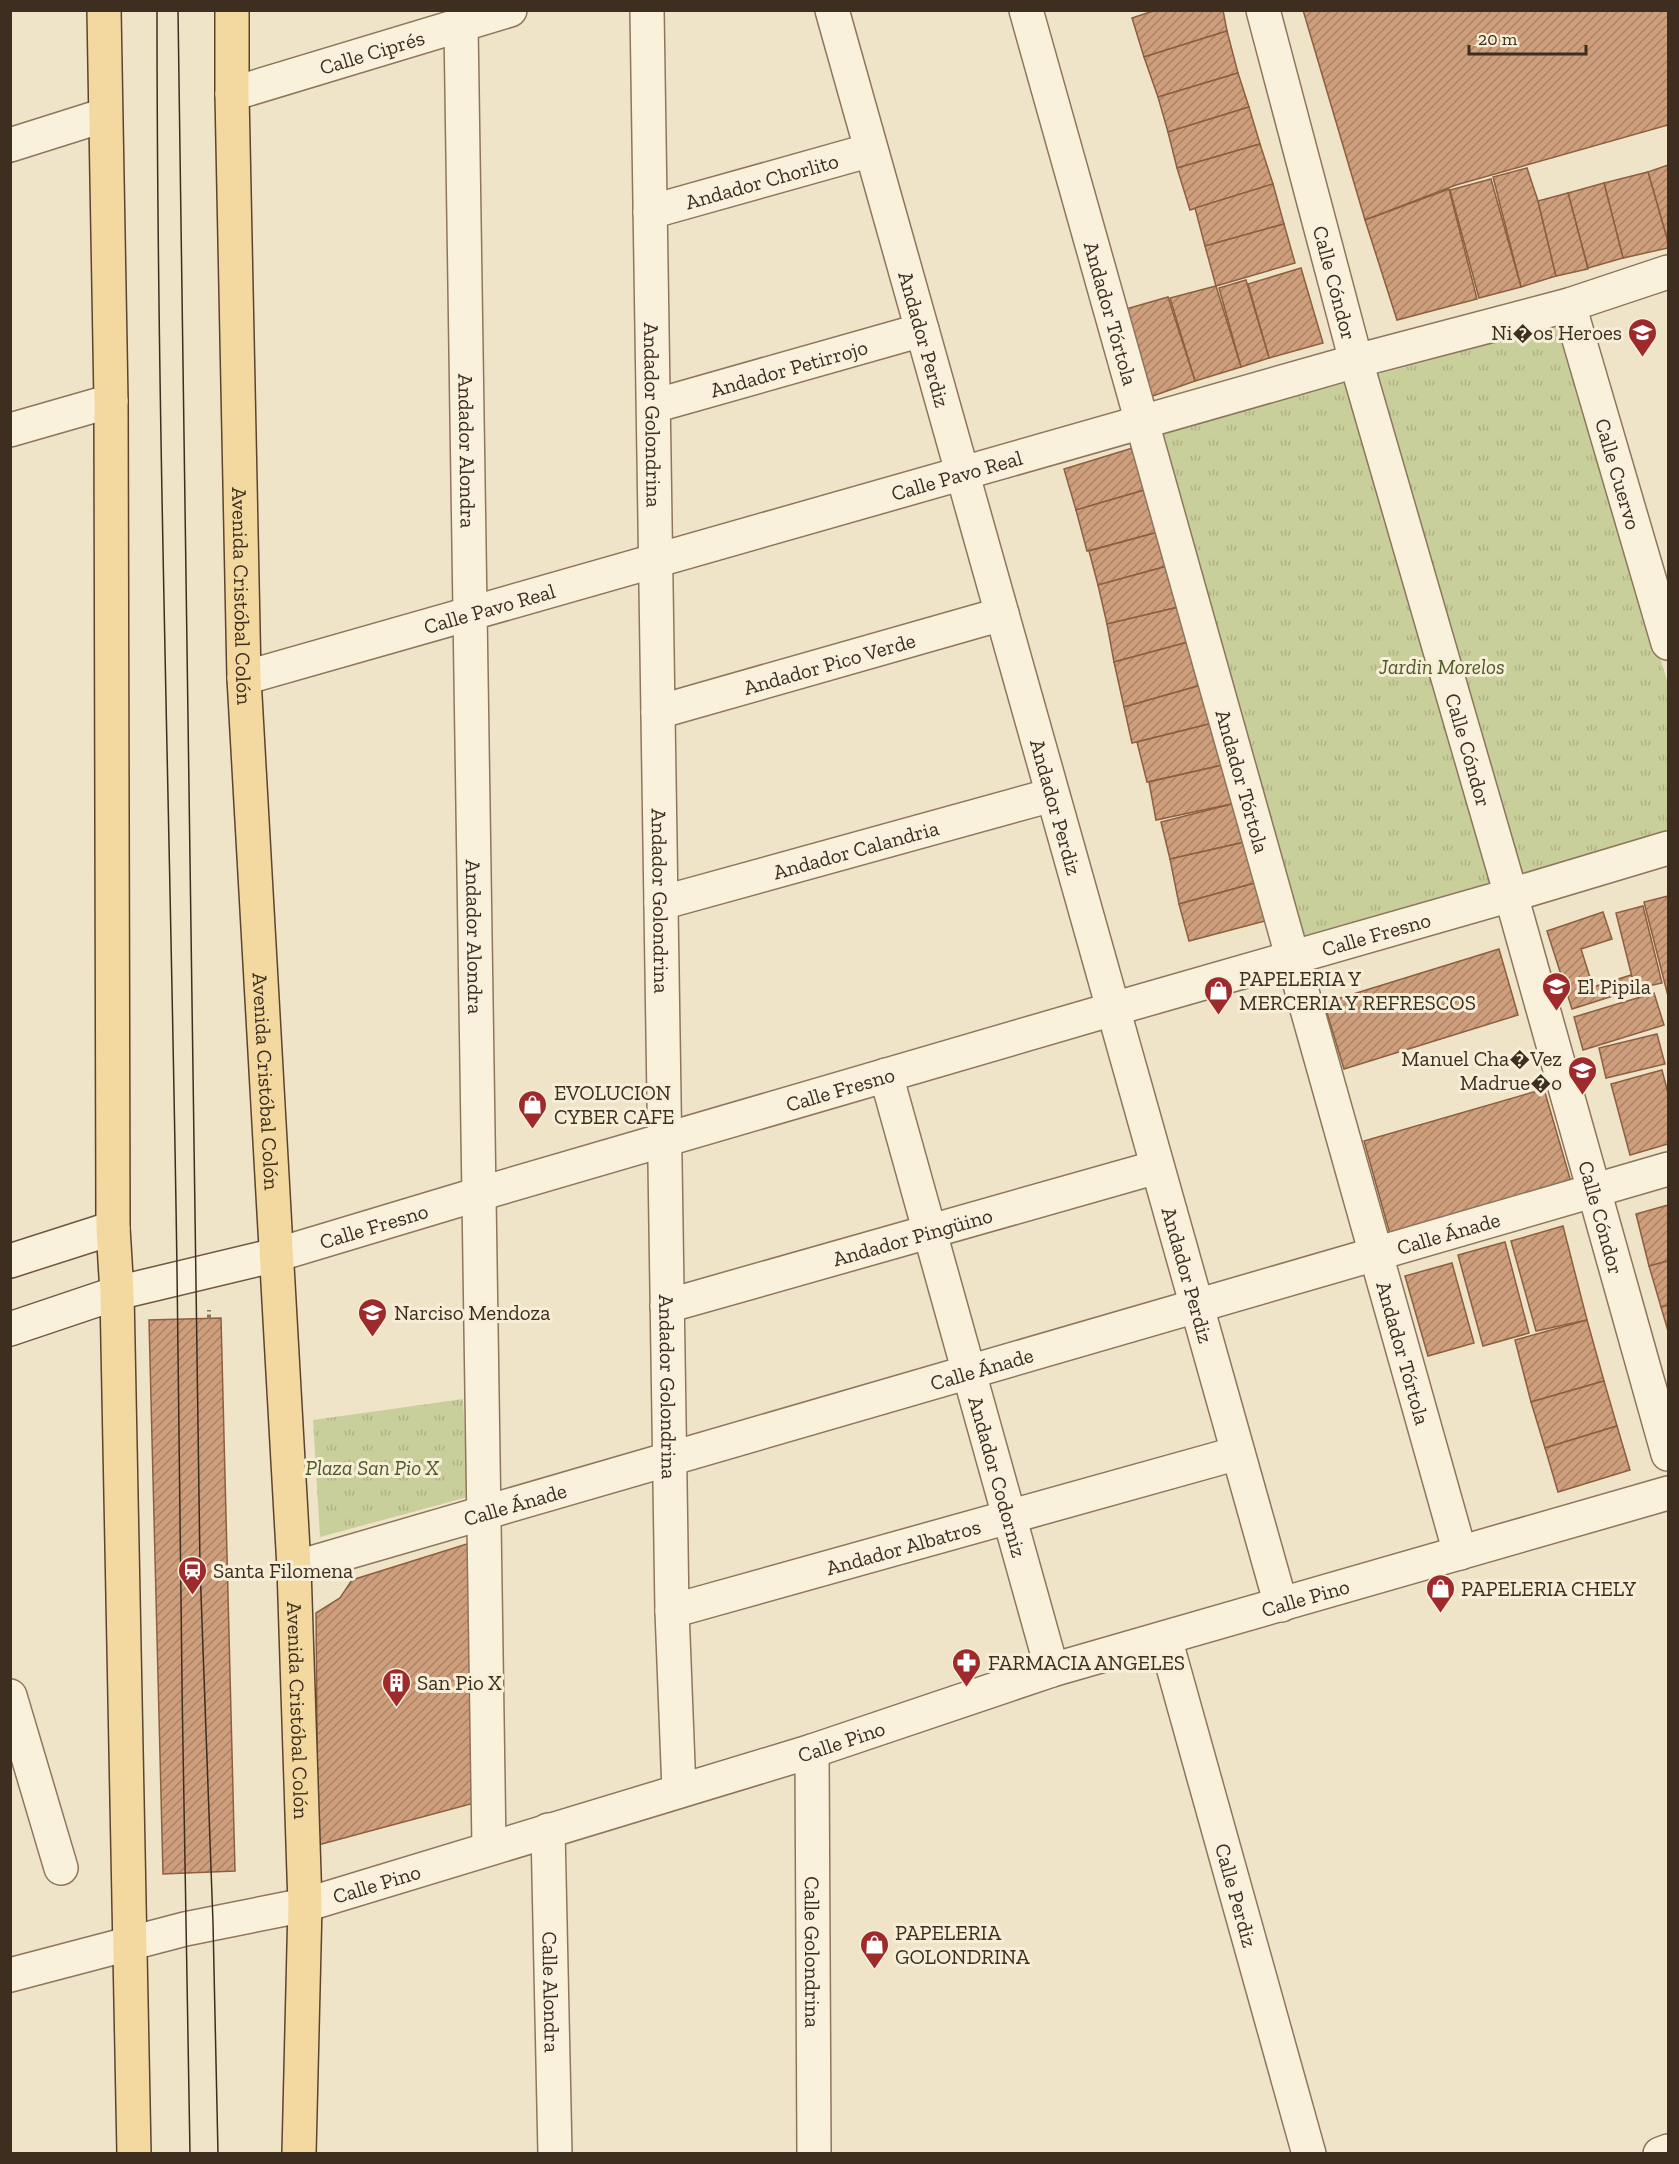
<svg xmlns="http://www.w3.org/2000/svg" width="1679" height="2164" font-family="'Zilla Slab',serif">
<defs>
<pattern id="grass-tufts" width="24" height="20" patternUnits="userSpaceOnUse" patternTransform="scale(1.5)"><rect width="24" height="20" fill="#c9cf9b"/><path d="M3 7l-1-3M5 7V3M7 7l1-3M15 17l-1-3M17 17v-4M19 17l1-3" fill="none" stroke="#aeb285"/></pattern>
<pattern id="building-hatch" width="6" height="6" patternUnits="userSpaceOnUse" patternTransform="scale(1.5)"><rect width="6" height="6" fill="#cf9f7d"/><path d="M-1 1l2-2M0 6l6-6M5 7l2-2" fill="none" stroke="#a98266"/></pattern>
</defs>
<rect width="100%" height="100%" fill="#f0e4c8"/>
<g fill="url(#grass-tufts)">
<polygon points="1561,325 1668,684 1668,833 1301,942 1156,434"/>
<polygon points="463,1399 468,1497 320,1537 313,1420"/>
</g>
<g fill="url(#building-hatch)" stroke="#8d5f41" stroke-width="1.5">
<polygon points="1156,10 1223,10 1227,31 1144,57 1132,18"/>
<polygon points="1303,10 1668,10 1668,125 1456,185 1365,220"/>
<polygon points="1227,31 1238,73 1158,97 1144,57"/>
<polygon points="1238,73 1249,107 1168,132 1158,97"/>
<polygon points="1249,107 1260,144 1177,168 1168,132"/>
<polygon points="1260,144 1273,184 1190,210 1177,168"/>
<polygon points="1668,165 1668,242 1648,172"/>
<polygon points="1527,168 1538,201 1556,276 1521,287 1493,177"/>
<polygon points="1648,172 1668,242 1668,248 1623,258 1604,183"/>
<polygon points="1491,179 1521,287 1479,298 1450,190"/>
<polygon points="1604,183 1623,258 1588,268 1568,193"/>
<polygon points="1273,184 1284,224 1205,246 1195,208"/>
<polygon points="1449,189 1477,299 1397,320 1365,220"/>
<polygon points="1568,193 1588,269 1556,276 1538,201"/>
<polygon points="1284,224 1295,263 1216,286 1205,246"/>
<polygon points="1301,268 1323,343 1269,358 1248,284"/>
<polygon points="1246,280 1269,358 1241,367 1219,288"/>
<polygon points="1216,286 1241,367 1195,381 1170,298"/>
<polygon points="1168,297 1195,381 1150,397 1126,309"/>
<polygon points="1136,447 1148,489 1076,510 1064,469"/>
<polygon points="1148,489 1162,531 1087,551 1076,510"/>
<polygon points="1162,531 1171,565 1098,585 1089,551"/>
<polygon points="1171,565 1183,606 1107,624 1098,585"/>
<polygon points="1183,606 1192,641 1114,662 1107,624"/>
<polygon points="1192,641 1205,684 1124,707 1114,662"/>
<polygon points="1205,684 1217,722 1132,743 1124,707"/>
<polygon points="1217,722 1227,764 1147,782 1137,742"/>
<polygon points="1227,764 1236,803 1156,820 1149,782"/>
<polygon points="1236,803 1245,842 1170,859 1161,822"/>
<polygon points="1245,842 1255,883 1179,904 1170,859"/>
<polygon points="1255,883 1265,921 1189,941 1179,904"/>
<polygon points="1668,896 1668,996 1644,902"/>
<polygon points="1643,906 1662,983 1635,989 1616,913"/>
<polygon points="1603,912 1612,939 1581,949 1593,987 1631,975 1635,989 1572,1009 1547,931"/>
<polygon points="1499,949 1518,1015 1344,1069 1324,1003"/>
<polygon points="1654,993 1664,1025 1583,1050 1574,1017"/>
<polygon points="1657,1034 1665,1064 1606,1078 1599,1048"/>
<polygon points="1662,1070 1668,1093 1668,1144 1630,1155 1611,1084"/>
<polygon points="1544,1089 1571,1182 1390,1234 1364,1141"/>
<polygon points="1668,1205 1668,1261 1649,1266 1636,1214"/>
<polygon points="1563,1226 1587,1320 1536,1331 1511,1241"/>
<polygon points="1505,1242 1529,1333 1483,1346 1458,1255"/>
<polygon points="1668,1261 1668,1305 1661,1307 1649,1266"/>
<polygon points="1452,1263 1474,1343 1428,1356 1405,1276"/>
<polygon points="1668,1305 1668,1331 1661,1307"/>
<polygon points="221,1318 235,1871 163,1874 149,1320"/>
<polygon points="1587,1320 1604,1381 1531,1402 1515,1340"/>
<polygon points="1604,1381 1617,1426 1545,1448 1531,1402"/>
<polygon points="1617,1426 1630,1470 1558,1492 1545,1448"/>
<polygon points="470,1543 478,1802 318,1845 316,1613 340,1598 352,1580"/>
</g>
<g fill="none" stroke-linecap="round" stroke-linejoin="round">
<defs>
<g id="street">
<path id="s1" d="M647,10L672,1611L679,1791"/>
<path id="s2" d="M832,10L1281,1605"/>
<path id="s3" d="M1026,10L1460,1553"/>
<path id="s4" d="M1263,10L1356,361L1511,895L1668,1454"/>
<path id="s5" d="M461,25L489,1848"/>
<path id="s6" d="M232,94L510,10"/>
<polyline points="10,145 105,115"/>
<path id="s7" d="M650,212L871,150"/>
<path id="s8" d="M1569,305L1668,643"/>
<path id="s9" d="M654,406L922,330"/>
<polyline points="10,430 111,401"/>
<path id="s10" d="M244,678L1356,361L1569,305L1668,272"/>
<path id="s11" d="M658,712L1002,614"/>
<path id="s12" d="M661,903L1052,795"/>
<path id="s13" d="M886,1075L1052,1670"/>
<path id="s14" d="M276,1255L479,1194L1113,1009L1511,895L1668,848"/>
<path id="s15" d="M667,1306L1157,1167"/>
<path id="s16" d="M294,1568L1668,1169"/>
<path id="s17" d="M672,1611L1238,1453"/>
<path id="s18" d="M1165,1638L1309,2154"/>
<polyline points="10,1696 61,1868"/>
<path id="s19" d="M812,1751L814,2154"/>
<path id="s20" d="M548,1830L555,2154"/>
<path id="s21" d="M10,1975L185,1929L305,1905L812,1751L1052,1670L1668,1493"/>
<polyline points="1660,2154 1668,2151"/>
</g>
<g id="secondary">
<polyline points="10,1261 113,1228"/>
<polyline points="10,1329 117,1293 276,1255"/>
</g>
<g id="primary">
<polyline points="104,10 111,401 113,1228 117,1293 134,2154"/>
<path id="s22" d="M232,10V94L244,678L294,1568L305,1905L299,2154"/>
</g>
</defs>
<use href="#street" stroke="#8d765c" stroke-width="36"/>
<use href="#secondary" stroke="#6f573f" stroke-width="36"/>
<use href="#primary" stroke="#5b4430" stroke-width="36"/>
<polyline stroke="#8d765c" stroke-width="4" stroke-dasharray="4.5 3" stroke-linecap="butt" points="209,1319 209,1310"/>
<use href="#street" stroke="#faf1dc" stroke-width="33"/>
<use href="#secondary" stroke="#faf1dc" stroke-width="33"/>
<use href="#primary" stroke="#f3d9a0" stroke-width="33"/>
<g stroke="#3d2e20" stroke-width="1.5">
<path d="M157,10C157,431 171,850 177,1270C181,1565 183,1859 190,2154"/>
<polyline points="178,10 200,1567 213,1923 218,2154"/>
</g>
</g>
<defs>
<symbol id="school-pin" viewBox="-11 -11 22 30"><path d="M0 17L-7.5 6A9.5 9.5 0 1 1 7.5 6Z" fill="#9e2a2b" stroke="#f7eed8"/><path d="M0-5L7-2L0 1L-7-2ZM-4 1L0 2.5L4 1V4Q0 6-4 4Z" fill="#fff"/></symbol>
<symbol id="shop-pin" viewBox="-11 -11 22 30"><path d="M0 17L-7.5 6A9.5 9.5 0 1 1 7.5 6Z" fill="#9e2a2b" stroke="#f7eed8"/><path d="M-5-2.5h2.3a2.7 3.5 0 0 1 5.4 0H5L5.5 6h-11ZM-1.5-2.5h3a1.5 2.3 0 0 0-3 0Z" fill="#fff"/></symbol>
<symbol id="station-pin" viewBox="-11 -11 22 30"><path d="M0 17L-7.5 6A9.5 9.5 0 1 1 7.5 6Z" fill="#9e2a2b" stroke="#f7eed8"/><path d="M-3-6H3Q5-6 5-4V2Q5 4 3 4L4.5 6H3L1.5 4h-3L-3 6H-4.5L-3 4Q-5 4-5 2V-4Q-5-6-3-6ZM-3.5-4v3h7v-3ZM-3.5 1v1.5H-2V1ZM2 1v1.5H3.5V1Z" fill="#fff"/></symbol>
<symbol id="pharmacy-pin" viewBox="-11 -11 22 30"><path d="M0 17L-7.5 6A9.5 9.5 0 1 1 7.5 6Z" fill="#9e2a2b" stroke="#f7eed8"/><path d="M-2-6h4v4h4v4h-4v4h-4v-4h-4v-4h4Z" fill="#fff"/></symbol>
<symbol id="building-pin" viewBox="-11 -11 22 30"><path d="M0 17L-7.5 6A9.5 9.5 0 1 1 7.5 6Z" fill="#9e2a2b" stroke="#f7eed8"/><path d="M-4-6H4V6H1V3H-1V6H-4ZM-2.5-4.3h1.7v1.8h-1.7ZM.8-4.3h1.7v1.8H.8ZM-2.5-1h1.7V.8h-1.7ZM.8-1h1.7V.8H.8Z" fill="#fff"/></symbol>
</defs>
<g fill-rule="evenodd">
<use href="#school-pin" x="1626" y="316" width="33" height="45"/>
<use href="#school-pin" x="1540" y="970" width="33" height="45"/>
<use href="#shop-pin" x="1202" y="974" width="33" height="45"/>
<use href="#school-pin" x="1566" y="1054" width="33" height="45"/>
<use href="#shop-pin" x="516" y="1088" width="33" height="45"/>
<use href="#school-pin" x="356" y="1296" width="33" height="45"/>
<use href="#station-pin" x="176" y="1554" width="33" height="45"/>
<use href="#shop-pin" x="1424" y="1572" width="33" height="45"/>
<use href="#pharmacy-pin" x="950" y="1646" width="33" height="45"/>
<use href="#building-pin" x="380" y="1666" width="33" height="45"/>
<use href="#shop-pin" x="858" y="1928" width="33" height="45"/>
</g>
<g text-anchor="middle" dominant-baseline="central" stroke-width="6" stroke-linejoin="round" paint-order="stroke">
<g font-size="21" fill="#3d2e20" stroke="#f7eed8">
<text stroke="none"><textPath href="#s6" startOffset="146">Calle Ciprés</textPath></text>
<text stroke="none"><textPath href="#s7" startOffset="116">Andador Chorlito</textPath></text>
<text stroke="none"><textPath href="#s4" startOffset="282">Calle Cóndor</textPath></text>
<text stroke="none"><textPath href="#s3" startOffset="315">Andador Tórtola</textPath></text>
<text stroke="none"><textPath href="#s2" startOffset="342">Andador Perdiz</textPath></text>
<text stroke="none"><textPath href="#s9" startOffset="140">Andador Petirrojo</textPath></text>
<text stroke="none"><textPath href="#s1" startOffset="405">Andador Golondrina</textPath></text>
<text stroke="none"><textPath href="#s5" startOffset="426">Andador Alondra</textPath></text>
<text stroke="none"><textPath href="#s8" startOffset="176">Calle Cuervo</textPath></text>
<text stroke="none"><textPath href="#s10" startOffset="741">Calle Pavo Real</textPath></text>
<text stroke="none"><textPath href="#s22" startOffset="586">Avenida Cristóbal Colón</textPath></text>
<text stroke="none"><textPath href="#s10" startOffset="255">Calle Pavo Real</textPath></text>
<text stroke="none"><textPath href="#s11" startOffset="178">Andador Pico Verde</textPath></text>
<text stroke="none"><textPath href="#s4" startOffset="768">Calle Cóndor</textPath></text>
<text stroke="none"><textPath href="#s3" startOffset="801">Andador Tórtola</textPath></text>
<text stroke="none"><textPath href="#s2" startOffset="828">Andador Perdiz</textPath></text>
<text stroke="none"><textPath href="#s12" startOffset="202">Andador Calandria</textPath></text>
<text stroke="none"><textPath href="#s1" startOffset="891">Andador Golondrina</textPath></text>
<text stroke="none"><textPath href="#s14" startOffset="1146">Calle Fresno</textPath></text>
<text stroke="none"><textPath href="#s5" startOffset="912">Andador Alondra</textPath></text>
<text stroke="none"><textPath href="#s22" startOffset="1072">Avenida Cristóbal Colón</textPath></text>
<text stroke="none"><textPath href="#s14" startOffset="588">Calle Fresno</textPath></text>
<text stroke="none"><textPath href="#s4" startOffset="1254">Calle Cóndor</textPath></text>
<text stroke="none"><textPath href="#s14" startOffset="102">Calle Fresno</textPath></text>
<text stroke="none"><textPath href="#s16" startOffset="1202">Calle Ánade</textPath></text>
<text stroke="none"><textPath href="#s15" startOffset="255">Andador Pingüino</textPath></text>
<text stroke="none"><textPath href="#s2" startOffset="1314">Andador Perdiz</textPath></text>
<text stroke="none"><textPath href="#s3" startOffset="1395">Andador Tórtola</textPath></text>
<text stroke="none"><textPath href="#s16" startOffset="716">Calle Ánade</textPath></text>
<text stroke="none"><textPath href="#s1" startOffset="1377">Andador Golondrina</textPath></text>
<text stroke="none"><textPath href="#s13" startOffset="417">Andador Codorniz</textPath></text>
<text stroke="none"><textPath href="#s16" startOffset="230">Calle Ánade</textPath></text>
<text stroke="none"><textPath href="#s17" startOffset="240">Andador Albatros</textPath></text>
<text stroke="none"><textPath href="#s21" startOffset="1350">Calle Pino</textPath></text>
<text stroke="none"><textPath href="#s22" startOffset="1702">Avenida Cristóbal Colón</textPath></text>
<text stroke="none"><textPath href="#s21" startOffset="864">Calle Pino</textPath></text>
<text stroke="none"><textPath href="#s21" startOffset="378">Calle Pino</textPath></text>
<text stroke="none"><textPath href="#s18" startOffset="267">Calle Perdiz</textPath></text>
<text stroke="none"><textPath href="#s19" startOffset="201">Calle Golondrina</textPath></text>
<text stroke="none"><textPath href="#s20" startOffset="162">Calle Alondra</textPath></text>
</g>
<g font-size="21" fill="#3d2e20" stroke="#f7eed8" text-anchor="start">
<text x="1622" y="332" text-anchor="end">Ni�os Heroes</text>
<text x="1239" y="978">PAPELERIA Y<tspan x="1239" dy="24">MERCERIA Y REFRESCOS</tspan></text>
<text x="1577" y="986">El Pipila</text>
<text x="1562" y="1058" text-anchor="end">Manuel Cha�Vez<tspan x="1562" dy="24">Madrue�o</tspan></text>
<text x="554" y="1092">EVOLUCION<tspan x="554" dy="24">CYBER CAFE</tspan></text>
<text x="394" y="1312">Narciso Mendoza</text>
<text x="213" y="1570">Santa Filomena</text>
<text x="1461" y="1588">PAPELERIA CHELY</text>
<text x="988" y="1662">FARMACIA ANGELES</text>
<text x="417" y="1682">San Pio X</text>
<text x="895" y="1932">PAPELERIA<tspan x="895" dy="24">GOLONDRINA</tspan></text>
</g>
<g font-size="21" font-style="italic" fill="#4d5a26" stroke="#f7eed8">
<text x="1442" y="666">Jardin Morelos</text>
<text x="372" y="1467">Plaza San Pio X</text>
</g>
</g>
<rect width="1679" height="2164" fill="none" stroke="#3d2e20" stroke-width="24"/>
<path d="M1469 45v9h117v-9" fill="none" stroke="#3d2e20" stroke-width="3"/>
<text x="1478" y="45" font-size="18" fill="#3d2e20" stroke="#f7eed8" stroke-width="4.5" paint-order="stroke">20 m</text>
</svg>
